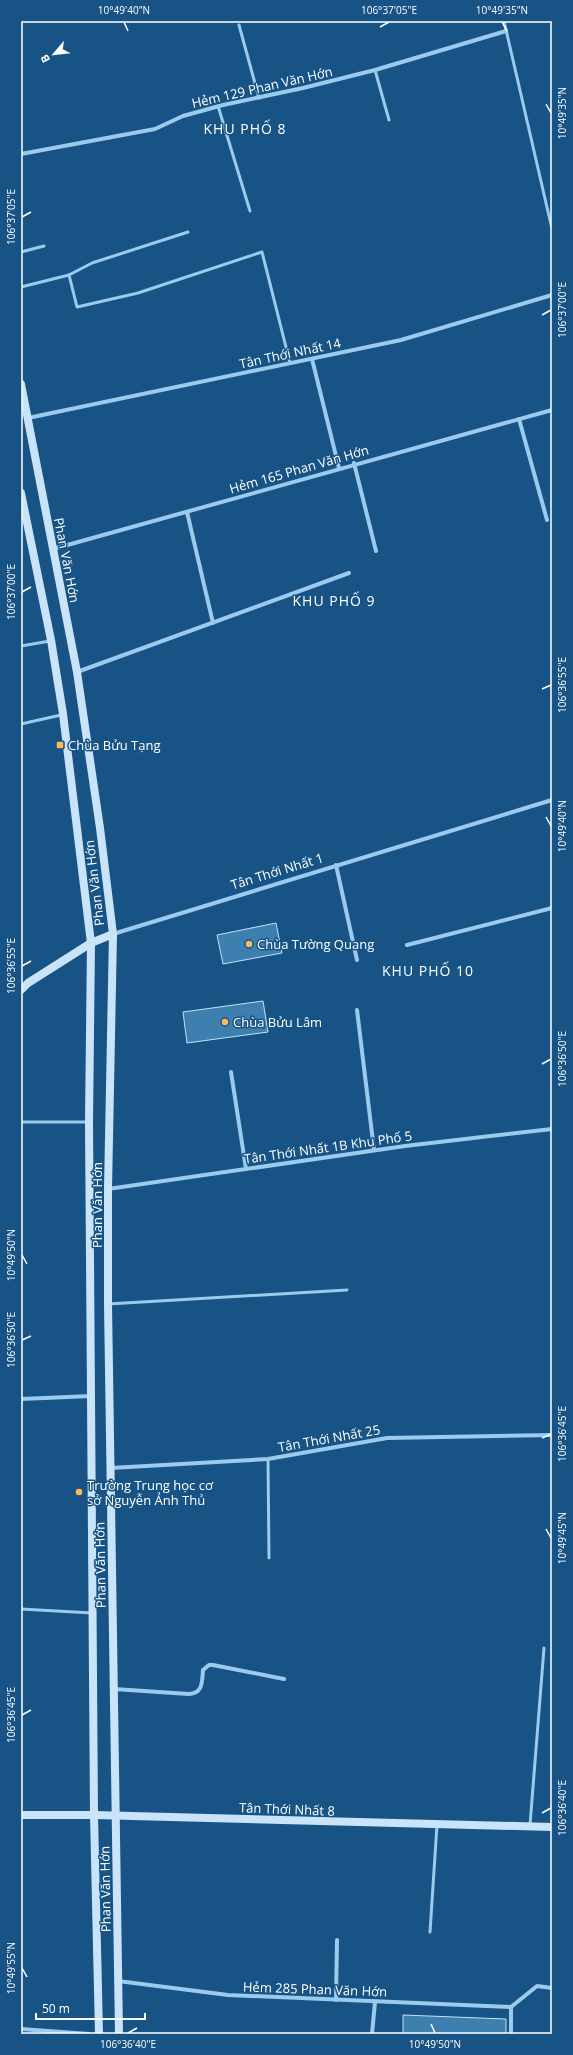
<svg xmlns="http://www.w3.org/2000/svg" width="573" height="2055" font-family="'Open Sans',sans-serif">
<rect width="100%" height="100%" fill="#175485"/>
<g fill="#3f7faf" stroke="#c1e2fa">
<polygon points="276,923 282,953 223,964 217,935"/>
<polygon points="263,1001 268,1032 187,1043 183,1012"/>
<polygon points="403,2015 506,2019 506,2034 403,2034"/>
</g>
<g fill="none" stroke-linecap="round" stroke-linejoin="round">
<g stroke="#9ccaed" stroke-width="3">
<polyline points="504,21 552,229"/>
<polyline points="239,25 259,98"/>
<polyline points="375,70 389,120"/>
<polyline points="218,106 250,211"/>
<polyline points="21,252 44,246"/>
<polyline points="69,275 77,307 138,293 262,252 290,363"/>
<polyline points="21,287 69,275 92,263 188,232"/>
<polyline points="21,646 50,641"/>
<polyline points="21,724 61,715"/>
<polyline points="21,1122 87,1122"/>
<polyline points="108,1304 347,1290"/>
<polyline points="268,1459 269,1558"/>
<polyline points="21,1609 92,1613"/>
<polyline points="530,1825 544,1648"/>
<polyline points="430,1932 437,1825"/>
</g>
<g stroke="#9ccaed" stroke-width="4">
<polyline points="21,154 155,129 183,116 223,105 303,88 375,70 506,31"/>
<polyline points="312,359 339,468"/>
<polyline points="28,418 401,340 552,295"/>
<polyline points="519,419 547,520"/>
<polyline points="354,463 376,551"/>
<polyline points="187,512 213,623"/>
<polyline points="53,549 552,410"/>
<polyline points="77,672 349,573"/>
<polyline points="336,865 357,960"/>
<polyline points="113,934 552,800"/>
<polyline points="407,945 552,908"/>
<polyline points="357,1010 374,1150"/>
<polyline points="231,1072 246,1169"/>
<polyline points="108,1189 405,1146 552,1129"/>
<polyline points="21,1399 91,1396"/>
<polyline points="111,1468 268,1459 387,1438 552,1435"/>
<path d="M114,1689L189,1694C203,1693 202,1682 203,1670L209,1665H213L284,1679"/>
<polyline points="118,1981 228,1995 511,2007"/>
<polyline points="336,2000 337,1940"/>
<polyline points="21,2029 89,2034"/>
<polyline points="372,2034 375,2002"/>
<polyline points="511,2034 511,2007 537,1986 552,1988"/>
</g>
<g stroke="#c9e4f9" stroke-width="8">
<polyline points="21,384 77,672 100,828 113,934 108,1189 108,1304 119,2034"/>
<polyline points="21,493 51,640 63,714 91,943 89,1122 91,1396 94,1815 99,2034"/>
<polyline points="21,990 28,983 91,943 113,934"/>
<polyline points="21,1815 94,1815 552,1827"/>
</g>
</g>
<path fill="none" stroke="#fff" stroke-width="1.5" d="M124,22L128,31M502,22L507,31M380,27L389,22M546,104L551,113M22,217L31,212M542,315L551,310M22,592L31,587M542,689L551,685M546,817L551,826M22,966L31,961M542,1064L551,1059M22,1255L27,1264M22,1340L31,1336M542,1438L551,1434M546,1529L551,1538M22,1715L31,1710M542,1813L551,1808M22,1968L27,1977M431,2024L435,2033M128,2033L137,2028"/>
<g fill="#ffba58" stroke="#175485" stroke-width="1.5">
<rect x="56" y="741" width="8" height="8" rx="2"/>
<circle cx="249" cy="944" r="4"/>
<circle cx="225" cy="1022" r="4"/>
<circle cx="79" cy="1492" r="4"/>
</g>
<g text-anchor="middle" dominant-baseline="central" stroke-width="3" stroke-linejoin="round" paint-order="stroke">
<g font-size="13" fill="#fff" stroke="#175485">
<text transform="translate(262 87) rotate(-13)">Hẻm 129 Phan Văn Hớn</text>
<text transform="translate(290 353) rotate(-12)">Tân Thới Nhất 14</text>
<text transform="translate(299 469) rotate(-16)">Hẻm 165 Phan Văn Hớn</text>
<text transform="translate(67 560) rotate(79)">Phan Văn Hớn</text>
<text transform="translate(277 871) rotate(-17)">Tân Thới Nhất 1</text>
<text transform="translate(94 883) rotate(-97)">Phan Văn Hớn</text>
<text transform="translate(328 1147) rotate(-8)">Tân Thới Nhất 1B Khu Phố 5</text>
<text transform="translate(97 1205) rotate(-90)">Phan Văn Hớn</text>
<text transform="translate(329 1438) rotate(-10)">Tân Thới Nhất 25</text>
<text transform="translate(100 1565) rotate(-91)">Phan Văn Hớn</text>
<text transform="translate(287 1809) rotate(2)">Tân Thới Nhất 8</text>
<text transform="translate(105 1889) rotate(-91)">Phan Văn Hớn</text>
<text transform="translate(315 1989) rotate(2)">Hẻm 285 Phan Văn Hớn</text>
</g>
<g font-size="13" fill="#fff" stroke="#175485" text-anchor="start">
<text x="68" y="745">Chùa Bửu Tạng</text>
<text x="257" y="944">Chùa Tường Quang</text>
<text x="233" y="1022">Chùa Bửu Lâm</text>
<text x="87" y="1485">Trường Trung học cơ<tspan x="87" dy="15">sở Nguyễn Ảnh Thủ</tspan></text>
</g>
<g font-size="14" letter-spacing="1" fill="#fff" stroke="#175485">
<text x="245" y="128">KHU PHỐ 8</text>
<text x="334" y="600">KHU PHỐ 9</text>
<text x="428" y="970">KHU PHỐ 10</text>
</g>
</g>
<rect width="573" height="2055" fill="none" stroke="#175485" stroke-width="44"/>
<g transform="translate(54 54) rotate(242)" stroke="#175485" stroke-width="3" paint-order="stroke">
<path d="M0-3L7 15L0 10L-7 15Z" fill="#ffffff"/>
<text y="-6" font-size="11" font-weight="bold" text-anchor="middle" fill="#ffffff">B</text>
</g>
<path d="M36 2013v6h109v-6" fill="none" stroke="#ffffff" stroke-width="2"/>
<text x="42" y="2013" font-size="12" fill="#ffffff" stroke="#175485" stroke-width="3" paint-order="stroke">50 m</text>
<rect x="22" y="22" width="529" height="2011" fill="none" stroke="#fff" stroke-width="1.5"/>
<g font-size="10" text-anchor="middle" fill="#fff">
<text x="124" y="14">10°49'40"N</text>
<text x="389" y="14">106°37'05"E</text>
<text x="502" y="14">10°49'35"N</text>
<text transform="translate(562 113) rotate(-90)" y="4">10°49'35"N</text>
<text transform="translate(11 217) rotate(-90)" y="4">106°37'05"E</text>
<text transform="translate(562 310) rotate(-90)" y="4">106°37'00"E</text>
<text transform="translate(11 592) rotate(-90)" y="4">106°37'00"E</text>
<text transform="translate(562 685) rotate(-90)" y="4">106°36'55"E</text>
<text transform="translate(562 826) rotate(-90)" y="4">10°49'40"N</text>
<text transform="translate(11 966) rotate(-90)" y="4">106°36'55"E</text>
<text transform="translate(562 1059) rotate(-90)" y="4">106°36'50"E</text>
<text transform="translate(11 1255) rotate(-90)" y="4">10°49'50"N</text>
<text transform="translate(11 1340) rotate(-90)" y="4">106°36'50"E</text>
<text transform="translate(562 1434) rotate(-90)" y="4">106°36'45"E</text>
<text transform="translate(562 1538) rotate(-90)" y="4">10°49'45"N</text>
<text transform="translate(11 1715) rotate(-90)" y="4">106°36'45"E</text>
<text transform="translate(562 1808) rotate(-90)" y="4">106°36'40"E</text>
<text transform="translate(11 1968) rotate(-90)" y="4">10°49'55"N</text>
<text x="128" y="2048">106°36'40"E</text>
<text x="435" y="2048">10°49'50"N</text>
</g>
</svg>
